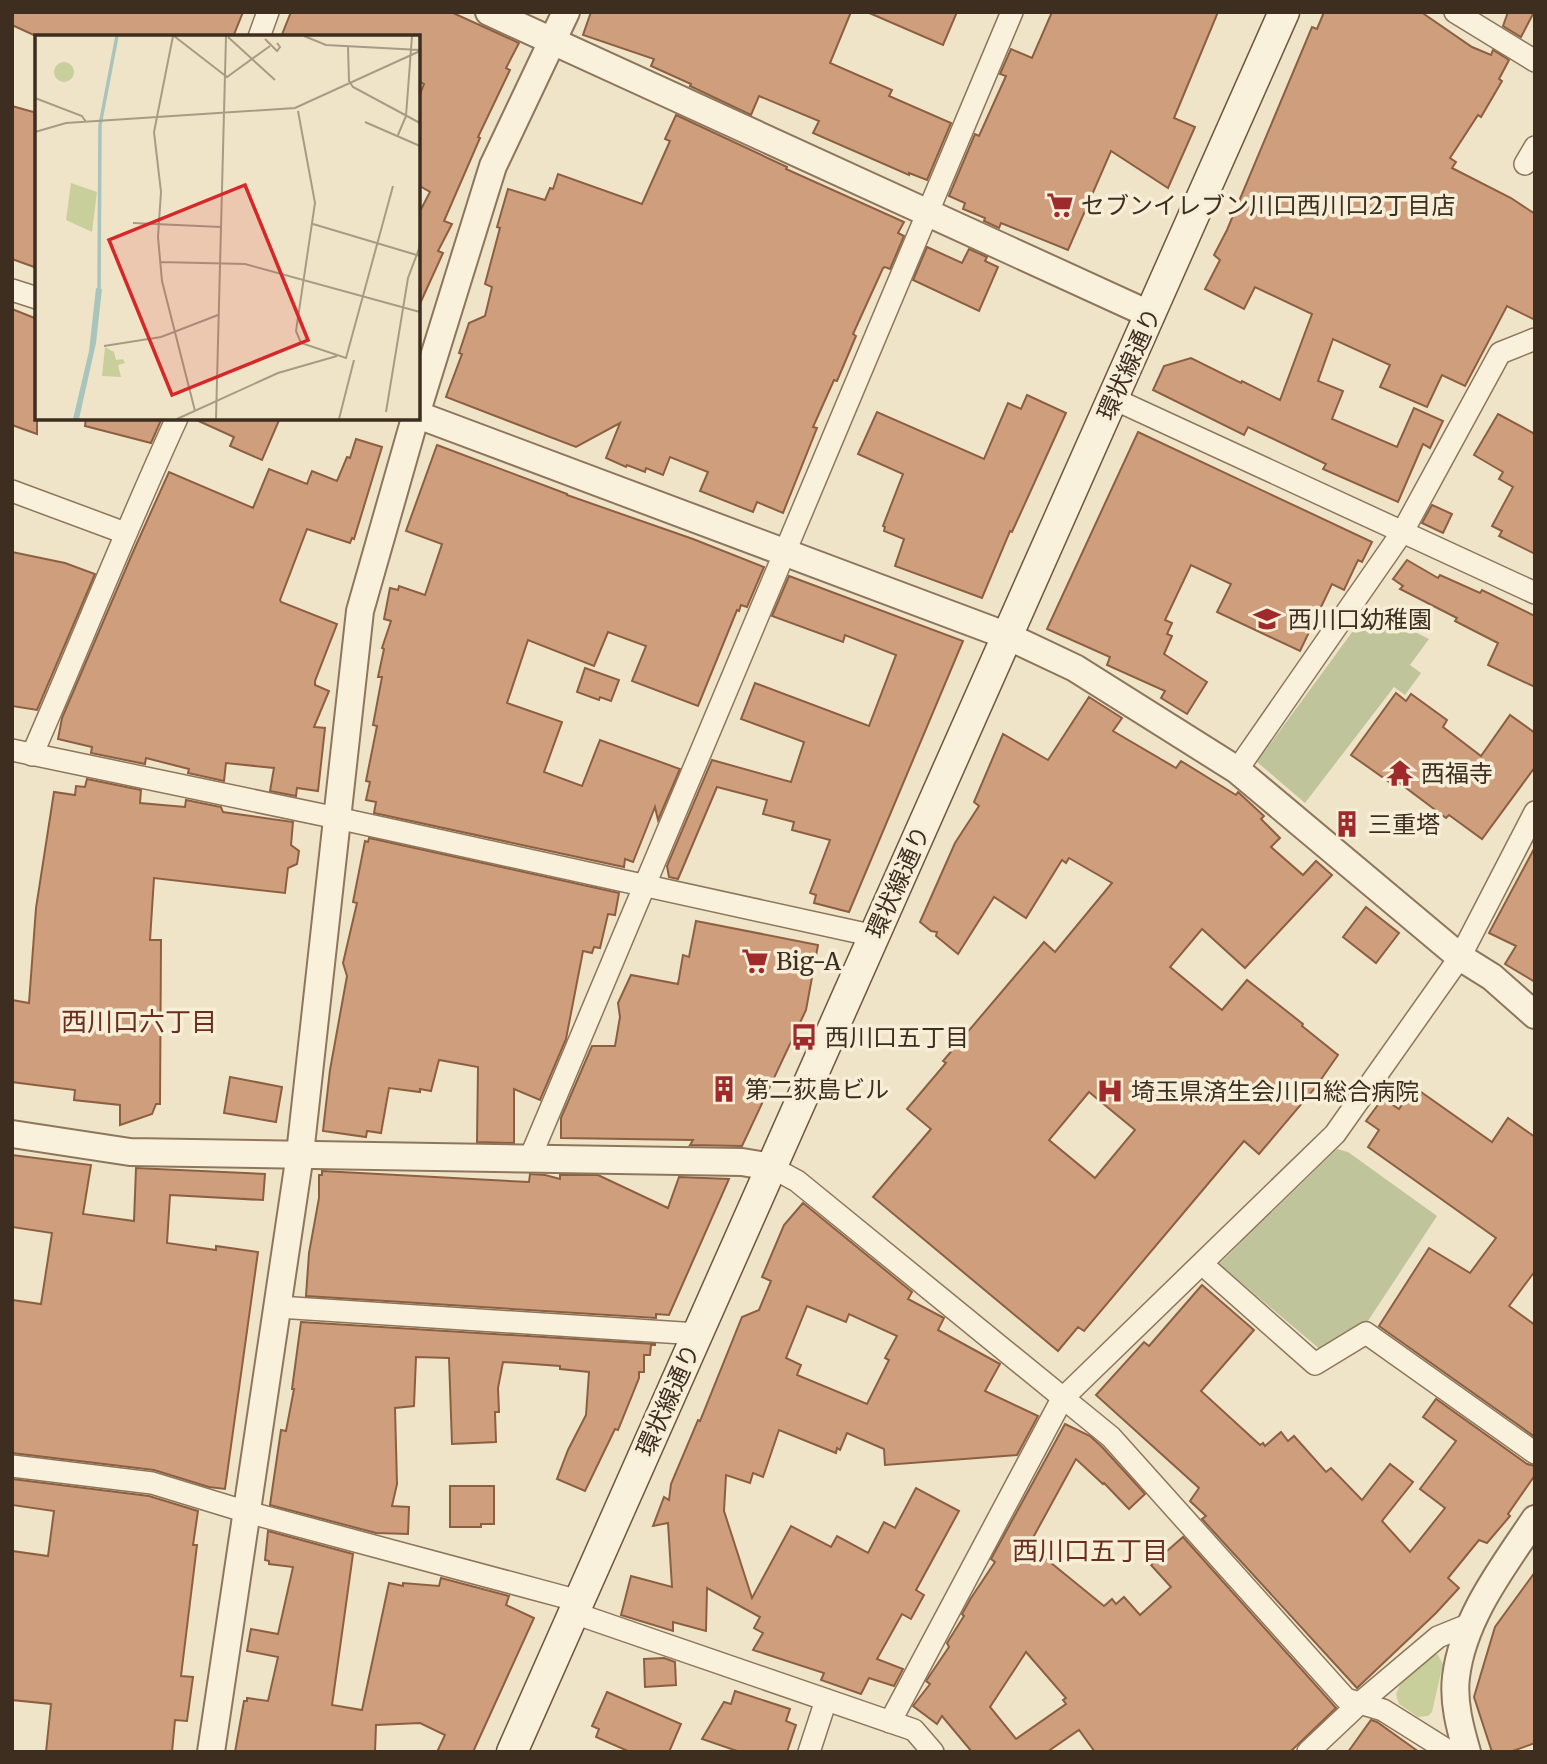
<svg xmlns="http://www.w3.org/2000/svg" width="1547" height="1764" font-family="Merriweather,'Noto Sans JP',serif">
<rect width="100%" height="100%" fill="#f0e4c8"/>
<polygon fill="#c9cf9b" points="1434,1654 1438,1655 1443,1664 1432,1712 1428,1716 1418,1717 1399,1704 1396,1694 1400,1685"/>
<g fill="#bfc49a">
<polygon points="1369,609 1429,639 1410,665 1421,673 1405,695 1394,687 1305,803 1257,762"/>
<polygon points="1337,1149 1348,1152 1437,1216 1364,1327 1322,1351 1219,1264"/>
</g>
<g fill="#cf9f7d" stroke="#8d5f41" stroke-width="2" fill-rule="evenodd">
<polygon points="12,12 243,12 233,37 38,37 12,25"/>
<polygon points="291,12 451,12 519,43 506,68 510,70 478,137 480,138 444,221 452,224 438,251 443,253 418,308 418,215 430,192 418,185 418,99 424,84 418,81 418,37 281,37"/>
<polygon points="591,12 851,12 830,63 892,90 889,96 951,123 927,180 909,173 909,175 813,133 819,121 759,96 751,115 690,86 691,84 651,66 654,59 583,35"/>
<polygon points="867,12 957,12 943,45"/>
<polygon points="1052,12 1218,12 1174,118 1195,127 1168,188 1111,151 1068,250 1001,223 999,228 984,221 985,218 963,209 965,203 949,196 975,134 979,136 1006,76 1000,74 1011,49 1032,58"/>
<polygon points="1324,12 1421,12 1472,47 1491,55 1493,50 1509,60 1499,79 1502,81 1481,117 1478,115 1450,158 1456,162 1452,168 1511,198 1535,214 1535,320 1507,306 1465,386 1442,375 1427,407 1380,387 1390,365 1333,339 1318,381 1343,391 1332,419 1397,447 1414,408 1443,421 1430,448 1423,444 1398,502 1323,469 1326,464 1248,427 1244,435 1153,390 1164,366 1191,358 1241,383 1242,381 1280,400 1312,314 1255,287 1244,309 1205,289 1220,260 1214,255 1227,230 1312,27 1317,29"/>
<polygon points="1508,12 1534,12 1521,37 1503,26"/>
<polygon points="12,106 37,113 37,268 12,259"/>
<polygon points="676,115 787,167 786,169 904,222 898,233 904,236 890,269 885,267 883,268 853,334 856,336 837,381 834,380 813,427 817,428 783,513 757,502 753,512 700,491 708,472 670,457 663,475 646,468 645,472 627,465 626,467 606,458 620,423 576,447 446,397 462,354 459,353 469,323 485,316 492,287 485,284 500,228 497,227 508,189 545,200 550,188 553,189 558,174 642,204 670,141 665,139"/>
<polygon points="927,247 962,263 969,249 987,257 985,261 998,267 979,311 913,280"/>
<polygon points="12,309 37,319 37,434 12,425"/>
<polygon points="1027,395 1066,413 1012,532 1010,531 982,598 895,566 904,539 884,531 885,527 883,526 903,474 858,454 877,412 984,459 1008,403 1021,409"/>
<polygon points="1498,414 1535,434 1535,554 1499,536 1502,531 1492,526 1513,487 1499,479 1503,472 1474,455"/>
<polygon points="86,418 162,418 151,443 85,426"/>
<polygon points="192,418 280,418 262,460 230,446 234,437"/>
<polygon points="1138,432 1372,542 1362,562 1358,560 1344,590 1332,584 1300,651 1217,612 1231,584 1191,565 1165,620 1172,623 1167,634 1172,636 1164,654 1207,682 1187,714 1161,698 1165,691 1107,665 1110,657 1047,629"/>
<polygon points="356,439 382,447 354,539 352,538 350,543 307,529 280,600 281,602 337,624 315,681 315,685 329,691 314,727 325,728 318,791 297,788 296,796 270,791 274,768 226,763 224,781 188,773 189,769 146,758 145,764 91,753 92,747 58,739 62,718 133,552 169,472 253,508 269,469 307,484 312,471 337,481 347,457 350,458"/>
<polygon points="437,445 567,494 567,495 693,539 764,567 747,607 741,605 739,611 737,610 698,706 632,681 646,646 608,632 594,666 528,640 507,703 562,722 544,772 582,786 600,740 680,769 658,820 655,807 633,862 625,859 624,867 374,813 376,802 366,800 370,782 366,781 377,726 373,725 382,677 378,677 384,649 382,648 391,621 384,619 390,588 398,590 399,586 425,595 442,544 406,531"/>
<polygon points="1432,505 1452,514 1443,533 1422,523"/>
<polygon points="12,552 65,563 95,574 37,710 12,706"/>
<polygon points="1407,560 1438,578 1440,575 1480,593 1482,590 1535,616 1535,687 1488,665 1498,643 1455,621 1457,618 1400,589 1403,586 1393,579"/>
<polygon points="789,576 963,641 849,912 814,903 816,895 810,893 830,840 792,830 794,822 763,814 767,800 717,787 678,879 669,877 667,866 712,760 791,782 804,742 741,719 755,683 869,726 896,655 845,635 843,642 772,616"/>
<polygon points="585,668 619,680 611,701 600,697 599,700 577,692"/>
<polygon points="1396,693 1406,701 1411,694 1447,720 1443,727 1481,756 1510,715 1535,733 1535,767 1482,839 1449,815 1446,818 1398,782 1395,786 1351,755"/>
<path d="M1089,697L1122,718L1113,731L1176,768L1181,761L1236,795L1238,792L1264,816L1261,819L1280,838L1271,847L1303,875L1316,861L1332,875L1245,968L1202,929L1170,967L1222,1010L1247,980L1303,1024L1302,1026L1338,1055L1315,1088L1259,1154L1244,1141L1084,1331L1078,1327L1058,1351L873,1197L931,1129L907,1109L946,1063L943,1061L1044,942L1055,952L1112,883L1069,858L1066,863L1062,860L1026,918L994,897L958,954L936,936L937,932L931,931L920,922L955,843L979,806L974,802L1003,734L1048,760ZM1089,1092L1135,1130L1095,1178L1049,1140Z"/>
<polygon points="87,779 141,790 140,803 185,807 186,800 221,807 223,812 293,822 291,845 299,851 297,864 288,868 285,893 154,878 150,940 161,940 160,1104 156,1104 152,1114 120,1125 120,1105 74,1100 75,1090 12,1082 12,1000 29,1003 36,908 54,792 75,795 76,786 85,787"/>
<polygon points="369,838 619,893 615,915 608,914 600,948 594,947 592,953 583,951 566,1039 540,1100 514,1089 514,1143 477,1142 478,1067 439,1060 431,1091 420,1089 420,1092 389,1088 381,1133 367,1131 366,1137 323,1131 330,1070 347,976 343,963 357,903 353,902 365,841 368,842"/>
<polygon points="1535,847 1535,982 1505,964 1516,946 1489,933"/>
<polygon points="1366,907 1399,933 1376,963 1343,937"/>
<polygon points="696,921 818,945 806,1010 742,1146 690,1145 693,1140 561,1138 561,1118 592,1046 615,1046 620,1017 618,1003 631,975 678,984 683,955 689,957"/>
<polygon points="230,1077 282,1087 276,1122 224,1113"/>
<polygon points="1414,1087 1492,1142 1508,1118 1535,1137 1535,1271 1509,1306 1535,1325 1535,1437 1379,1326 1429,1248 1470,1273 1496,1238 1368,1147 1379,1130 1366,1121 1383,1098 1399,1109"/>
<polygon points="12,1155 91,1165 83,1214 134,1221 136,1168 265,1174 263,1200 170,1195 167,1243 216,1250 216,1246 258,1252 225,1489 209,1487 154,1470 12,1453 12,1300 41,1304 52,1233 12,1227"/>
<polygon points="322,1171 529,1182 530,1174 545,1175 560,1179 560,1175 598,1175 668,1208 679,1177 729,1179 669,1315 656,1314 656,1318 306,1296 309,1253 319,1198 319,1175 322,1175"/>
<path d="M803,1203L912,1292L908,1299L944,1318L938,1330L1000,1364L985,1391L1038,1416L1017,1455L885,1465L884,1449L847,1433L840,1450L837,1448L836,1453L779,1430L763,1477L753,1473L750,1483L726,1475L724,1511L752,1598L791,1526L831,1547L837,1536L868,1553L884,1522L895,1528L916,1488L959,1511L916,1590L924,1595L911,1619L902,1614L877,1659L903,1669L894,1686L869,1678L861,1694L821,1680L824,1673L753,1650L763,1633L754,1628L760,1617L707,1588L706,1631L673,1622V1631L621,1615L631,1576L672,1587L668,1523L653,1526L664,1497L669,1500L671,1484L698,1420L700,1421L742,1317L759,1310L771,1281L762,1277L784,1225ZM807,1306L846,1322L849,1314L897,1336L885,1358L889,1360L867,1404L797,1375L801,1365L786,1358Z"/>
<polygon points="1202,1285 1254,1330 1201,1391 1260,1445 1263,1443 1265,1446 1281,1432 1288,1441 1294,1436 1326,1472 1331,1468 1362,1500 1390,1464 1413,1482 1382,1521 1410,1552 1445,1508 1420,1489 1456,1441 1423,1417 1436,1399 1527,1464 1535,1466 1535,1475 1508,1514 1510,1516 1487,1543 1479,1540 1448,1578 1459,1588 1436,1613 1357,1688 1202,1519 1206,1516 1190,1501 1199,1488 1096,1395 1144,1342 1149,1346"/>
<polygon points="301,1322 655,1344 655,1345 651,1345 650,1355 644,1355 644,1372 639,1372 639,1378 618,1430 615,1429 585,1491 557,1479 568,1450 586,1415 589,1372 560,1369 560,1366 503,1362 498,1388 499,1412 495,1412 496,1442 452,1444 449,1358 416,1357 414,1406 395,1408 397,1484 392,1506 409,1507 408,1534 376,1533 270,1505 281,1430 286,1431 294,1389 292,1389"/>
<path d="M1065,1424L1090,1436L1102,1447L1145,1494L1129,1509L1104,1483L1103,1484L1076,1459L1029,1545L1104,1606L1112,1599L1116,1604L1124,1597L1140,1615L1171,1587L1151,1565L1183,1537L1336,1708L1290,1752H1095L1079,1730L1047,1752H972L942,1716L937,1724L913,1706L930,1684L926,1681L949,1647L947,1643L964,1616L962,1614L971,1598L995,1562L991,1559ZM1026,1652L1066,1698L1063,1700L1066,1704L1016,1739L990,1707Z"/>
<polygon points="12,1479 149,1496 198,1511 193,1545 197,1545 181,1676 193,1677 187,1721 175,1720 172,1752 46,1752 51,1704 12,1700 12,1551 48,1556 54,1511 12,1505"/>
<polygon points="450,1486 494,1486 494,1524 481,1524 481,1527 450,1527"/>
<polygon points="268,1531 353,1554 332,1705 362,1710 389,1583 403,1586 403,1583 439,1586 441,1578 509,1596 506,1605 534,1618 473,1752 437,1752 445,1735 420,1723 376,1725 375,1752 235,1752 244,1701 247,1701 247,1698 268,1701 278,1657 247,1651 251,1629 278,1634 293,1567 269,1564 269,1561 265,1560"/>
<polygon points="1535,1572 1535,1743 1510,1752 1492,1752 1474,1697 1495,1627"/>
<polygon points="664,1658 675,1662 676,1685 645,1687 644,1659"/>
<polygon points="735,1691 790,1709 786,1721 796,1725 787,1752 740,1752 702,1739 724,1702 731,1704"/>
<polygon points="607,1692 681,1724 669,1752 630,1752 596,1737 599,1729 592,1726"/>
<polygon points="1371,1720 1377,1722 1419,1752 1348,1752"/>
</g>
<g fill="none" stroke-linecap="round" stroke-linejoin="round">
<defs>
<g id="minor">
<polyline points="1455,12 1535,61"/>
<polyline points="259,37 268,12"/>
<polyline points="1525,164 1535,147"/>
<polyline points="12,290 37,298"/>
<polyline points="1114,399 1535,593"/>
<polyline points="12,491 125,533"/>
<polyline points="12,750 337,818 875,936"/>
<path d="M32,755C81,643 126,529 177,418"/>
<polyline points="1237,770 1403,531 1500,353 1535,339"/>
<polyline points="530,1158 1012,12"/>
<polyline points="771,1167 797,1181 1111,1437 1346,1699 1383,1710 1450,1752"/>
<polyline points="1202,1264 1315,1364 1366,1333 1535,1453"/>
<polyline points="278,1307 698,1334"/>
<polyline points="12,1466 152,1483 247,1512 579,1601"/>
<polyline points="574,1613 914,1730 933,1752"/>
<polyline points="890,1722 1062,1399 1335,1134 1460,957 1535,812"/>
<polyline points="809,1752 826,1700"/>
<polyline points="1308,1752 1361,1702 1438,1637 1470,1624"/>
</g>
<g id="tertiary">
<polyline points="489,12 1151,315"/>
<polyline points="418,408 493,166 566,12"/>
<polyline points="418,415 1005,635 1075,668 1237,770 1460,957 1492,977 1535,1015"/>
<polyline points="12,1134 130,1152 742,1162 771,1167"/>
<polyline points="211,1752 300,1154 360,611 415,418"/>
<path d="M1467,1752C1460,1728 1453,1702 1456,1677C1463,1618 1503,1567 1535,1519"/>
</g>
<polyline id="secondary" points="512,1752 1284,12"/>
</defs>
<use href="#minor" stroke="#8d765c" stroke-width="24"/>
<use href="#tertiary" stroke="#8d765c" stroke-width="30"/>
<use href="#secondary" stroke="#6f573f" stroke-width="33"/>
<use href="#minor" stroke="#faf1dc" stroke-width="21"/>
<use href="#tertiary" stroke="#faf1dc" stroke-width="26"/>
<use href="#secondary" stroke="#faf1dc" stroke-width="30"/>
</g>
<defs>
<symbol id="supermarket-bare" viewBox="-9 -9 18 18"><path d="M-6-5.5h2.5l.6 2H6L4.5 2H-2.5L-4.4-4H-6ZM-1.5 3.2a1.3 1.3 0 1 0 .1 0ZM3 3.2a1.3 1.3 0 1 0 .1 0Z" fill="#9e2a2b" stroke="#f7eed8" stroke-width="2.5" paint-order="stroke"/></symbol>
<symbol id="school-bare" viewBox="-9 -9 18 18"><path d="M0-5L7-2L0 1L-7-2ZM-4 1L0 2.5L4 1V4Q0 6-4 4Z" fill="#9e2a2b" stroke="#f7eed8" stroke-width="2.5" paint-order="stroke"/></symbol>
<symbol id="temple-bare" viewBox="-9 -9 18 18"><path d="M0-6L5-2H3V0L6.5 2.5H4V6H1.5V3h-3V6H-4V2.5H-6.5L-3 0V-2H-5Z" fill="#9e2a2b" stroke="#f7eed8" stroke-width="2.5" paint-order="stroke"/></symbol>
<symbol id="building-bare" viewBox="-9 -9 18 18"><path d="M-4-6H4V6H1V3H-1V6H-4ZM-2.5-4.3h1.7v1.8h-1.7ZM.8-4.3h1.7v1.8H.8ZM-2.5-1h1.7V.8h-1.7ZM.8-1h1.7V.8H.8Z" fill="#9e2a2b" stroke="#f7eed8" stroke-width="2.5" paint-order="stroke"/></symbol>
<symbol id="bus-bare" viewBox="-9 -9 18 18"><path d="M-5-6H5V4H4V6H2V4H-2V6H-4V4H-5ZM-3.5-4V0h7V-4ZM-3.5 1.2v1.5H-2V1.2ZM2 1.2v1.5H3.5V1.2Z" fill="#9e2a2b" stroke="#f7eed8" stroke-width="2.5" paint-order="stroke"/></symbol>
<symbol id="hospital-bare" viewBox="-9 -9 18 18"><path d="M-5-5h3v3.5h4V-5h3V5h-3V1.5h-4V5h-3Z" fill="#9e2a2b" stroke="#f7eed8" stroke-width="2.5" paint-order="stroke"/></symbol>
</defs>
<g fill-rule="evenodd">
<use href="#supermarket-bare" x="1041" y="186" width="38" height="38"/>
<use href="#school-bare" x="1248" y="600" width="38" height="38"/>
<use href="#temple-bare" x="1381" y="754" width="38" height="38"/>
<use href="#building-bare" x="1328" y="805" width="38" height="38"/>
<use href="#supermarket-bare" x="736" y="942" width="38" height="38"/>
<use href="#bus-bare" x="785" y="1018" width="38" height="38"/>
<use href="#building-bare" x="705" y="1070" width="38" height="38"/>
<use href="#hospital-bare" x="1091" y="1072" width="38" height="38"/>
</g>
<g text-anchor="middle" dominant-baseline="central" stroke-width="7" stroke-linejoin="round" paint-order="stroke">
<g font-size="24" fill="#3d2e20" stroke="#f7eed8" text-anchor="start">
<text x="1081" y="205">セブンイレブン川口西川口2丁目店</text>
<text x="1288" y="619">西川口幼稚園</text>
<text x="1421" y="773">西福寺</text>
<text x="1368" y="824">三重塔</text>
<text x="776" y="961">Big-A</text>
<text x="825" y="1037">西川口五丁目</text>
<text x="745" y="1089">第二荻島ビル</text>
<text x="1131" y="1091">埼玉県済生会川口総合病院</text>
</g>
<g font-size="24" fill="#3d2e20" stroke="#f7eed8">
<text transform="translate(1129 364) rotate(-66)">環状線通り</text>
<text transform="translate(898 882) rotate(-66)">環状線通り</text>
<text transform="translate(668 1400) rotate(-66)">環状線通り</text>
</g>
<g font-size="26" fill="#6b2e1e" stroke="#f7eed8">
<text x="139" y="1021">西川口六丁目</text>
<text x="1090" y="1550">西川口五丁目</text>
</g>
</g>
<g transform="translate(35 35)">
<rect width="385" height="385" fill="#f0e4c8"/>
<path d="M19 37a10 10 0 1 1 20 0a10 10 0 1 1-20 0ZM36,148L62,157L57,197L31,185ZM70,312L79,317L81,325L88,324L90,328L83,330L86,342L67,341Z" fill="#c9cf9b"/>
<path d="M61,253L67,254L61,308L44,384H38L54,316Z" fill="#a9c4bc"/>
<path fill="none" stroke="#a9c4bc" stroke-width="3.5" d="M64,257L65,90L82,1"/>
<path fill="none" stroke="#a89b85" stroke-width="2" d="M138,1L119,97L126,157L123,202L127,246L160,376M139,1L192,42L235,11M269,1L291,10L385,15M193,2L240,45M230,4L242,16L245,12L242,8M313,12L314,46L318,52L385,88M0,63L47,81L51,87M263,76L280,168L261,296L266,308L311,323L358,151M330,87L385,111M0,97L31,88L260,73L385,16M363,100L371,81L377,1M98,188L186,192M278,189L385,221M125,227L210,229L385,277M69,311L126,302L183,280M351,377L373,243L385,211M142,384L243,338L302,321M181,384L191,1M304,384L319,325"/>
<path fill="#d62828" fill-opacity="0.15" stroke="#d62828" stroke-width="3.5" d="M210,150L273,305L137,360L74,205Z"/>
<rect width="385" height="385" fill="none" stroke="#3d2e20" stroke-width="3.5"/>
</g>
<rect width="1547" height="1764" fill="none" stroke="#3d2e20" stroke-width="28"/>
</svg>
